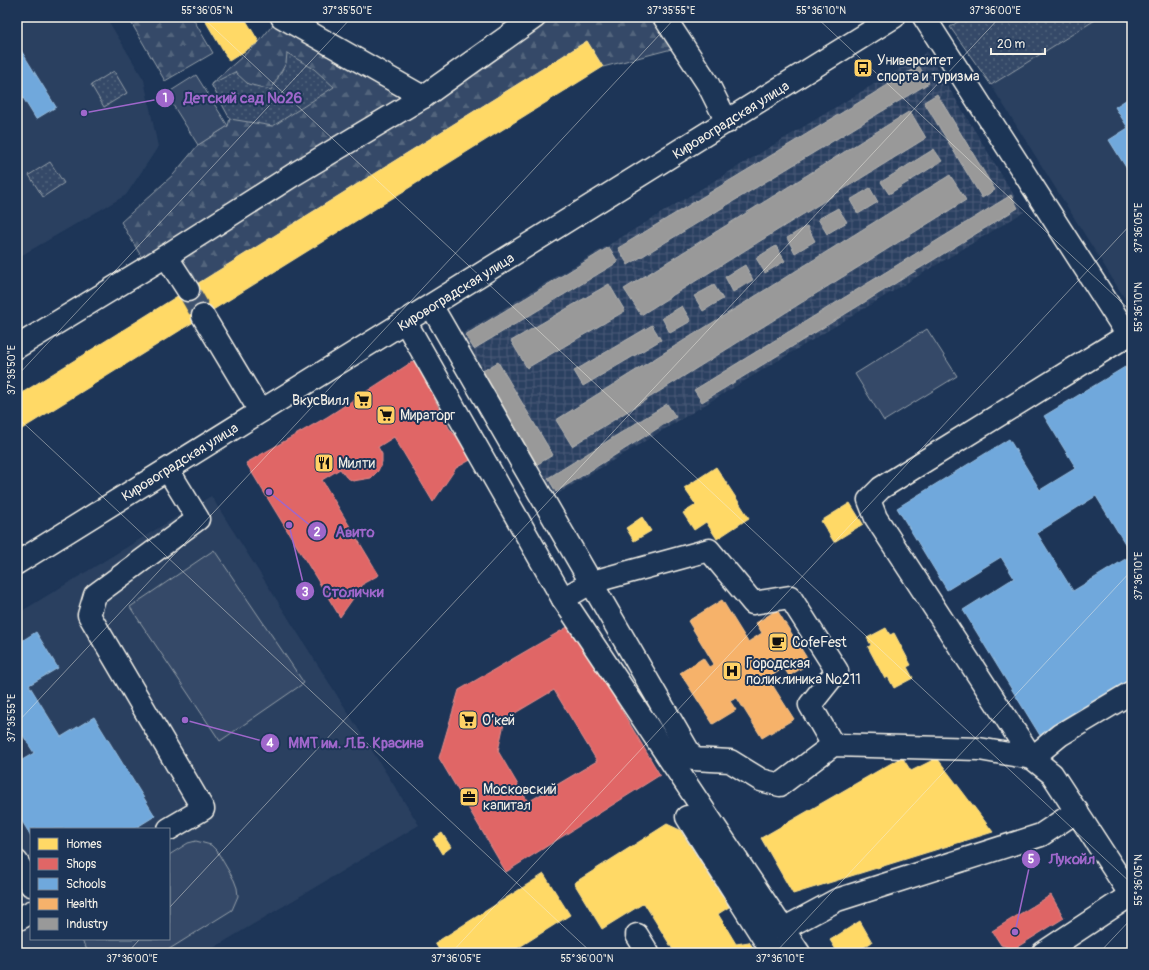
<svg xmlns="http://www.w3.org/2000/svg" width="1149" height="970" font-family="Pangolin,sans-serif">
<defs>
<pattern id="industrial-grid" width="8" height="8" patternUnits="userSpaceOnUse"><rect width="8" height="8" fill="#2a4060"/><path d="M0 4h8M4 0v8" fill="none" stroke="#4a5c77"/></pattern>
<pattern id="forest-firs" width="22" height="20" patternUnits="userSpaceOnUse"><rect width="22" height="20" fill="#354a67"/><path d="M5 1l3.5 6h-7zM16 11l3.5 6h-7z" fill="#53657d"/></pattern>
<pattern id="park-dots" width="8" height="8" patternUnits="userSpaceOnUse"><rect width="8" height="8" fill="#354a67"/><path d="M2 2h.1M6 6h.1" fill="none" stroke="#53657d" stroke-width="1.8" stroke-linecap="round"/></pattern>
</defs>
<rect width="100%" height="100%" fill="#1d3557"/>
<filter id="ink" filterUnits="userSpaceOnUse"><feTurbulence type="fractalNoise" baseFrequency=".025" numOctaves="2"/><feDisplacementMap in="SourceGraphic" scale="8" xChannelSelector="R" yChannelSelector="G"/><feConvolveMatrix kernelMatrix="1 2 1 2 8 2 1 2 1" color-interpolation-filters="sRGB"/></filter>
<g filter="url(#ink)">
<g fill="#2a4060" fill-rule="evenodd">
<polygon points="17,17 106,17 144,80 158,147 126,195 17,258"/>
<polygon points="1100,17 1132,17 1132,310 991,85"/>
<path d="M211,496L419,825L205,953H17V614ZM31,829H169V939H31Z"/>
</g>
<polygon fill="url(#industrial-grid)" points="927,52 1024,212 554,496 457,337"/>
<g fill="url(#forest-firs)" stroke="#949ea8">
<polygon points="128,17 192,17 213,53 165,81"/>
<polygon points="279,17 423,97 535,17 664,17 683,46 603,67 587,41 188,290 167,256 148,268 121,222 174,174 198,145 228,126 230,118 211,84 259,42"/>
</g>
<g fill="url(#park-dots)" stroke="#949ea8">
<polygon points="965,17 1100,17 991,85 950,27"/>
<polygon points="287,53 314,69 334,87 273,126 230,119 211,84 235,72 248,84 271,90 286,63"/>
<polygon points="114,71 127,93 104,107 91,85"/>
<polygon points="50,162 64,183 43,197 29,175"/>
</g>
<g fill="#354a67" stroke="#949ea8">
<polygon points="196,75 228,126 198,145 166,94"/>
<polygon points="927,329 957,376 884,421 855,374"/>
<polygon points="214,550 304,683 220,741 130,607"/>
<polygon points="196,841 211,845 217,851 234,880 237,888 238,896 232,910 163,953 89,953 81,939 169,939 169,855 188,843"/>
</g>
<g fill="#ffd966" stroke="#fce08d">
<polygon points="203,17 244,17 259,42 229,61"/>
<polygon points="587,41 603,67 17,432 17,396"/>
<polygon points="716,467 749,518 717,539 706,522 694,530 683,513 696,505 684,488"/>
<polygon points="850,503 863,524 834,542 821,521"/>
<polygon points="642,517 651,531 634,541 626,528"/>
<polygon points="886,628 890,635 894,633 911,665 907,667 913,678 894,688 888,677 885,679 868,647 871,645 867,638"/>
<polygon points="902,757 911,771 937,758 993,832 793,894 761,838"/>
<polygon points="667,824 680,830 729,907 718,914 736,944 749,942 757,953 675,953 644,903 602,929 574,883"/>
<polygon points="442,833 451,847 442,854 433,839"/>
<polygon points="544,874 570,915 510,953 441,953 435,943"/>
<polygon points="860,921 872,942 855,953 838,953 830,940"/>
</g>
<g fill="#e06666" stroke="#e6908d" fill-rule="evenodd">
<polygon points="415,360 449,428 474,458 456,468 433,502 394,437 378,447 382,454 382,462 378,471 371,478 353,481 346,477 340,469 322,480 379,575 364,583 340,617 246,463 327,417"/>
<path d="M571,625L660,775L506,872L439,758L459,690ZM554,690L597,761L528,802L498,751L505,719Z"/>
<polygon points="1051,895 1064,918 1014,949 1001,945 992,931"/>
</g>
<g fill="#6fa8dc" stroke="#97bee0">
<polygon points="17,44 56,107 36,119 17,88"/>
<polygon points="1132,96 1132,177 1109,140 1128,128 1115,107"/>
<polygon points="1125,367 1132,378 1132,555 1096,496 1037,533 1073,591 1132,555 1132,682 1041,737 963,610 1014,578 1001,557 947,590 897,508 1009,439 1040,490 1076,468 1044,416"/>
<polygon points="36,632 58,668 29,685 61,737 94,717 155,816 134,829 31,829 31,836 17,813 17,763 34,753 17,726 17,644"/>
</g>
<polygon fill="#f6b26b" stroke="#f5c590" points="722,600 748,642 762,633 756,623 777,610 810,663 789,676 784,668 768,678 794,719 762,738 737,698 730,701 736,710 713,724 680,673 703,658 709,667 714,664 688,621"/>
<g fill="#999" stroke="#b4b3b1">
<polygon points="919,66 929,83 628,265 618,248"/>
<polygon points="937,94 995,190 982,198 924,102"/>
<polygon points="910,111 926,138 641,315 624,289"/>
<polygon points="934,149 942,161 889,194 881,182"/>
<polygon points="950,175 966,200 572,446 556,420"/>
<polygon points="870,188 878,202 858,214 850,200"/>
<polygon points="1011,195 1018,208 702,402 694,390"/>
<polygon points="838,208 847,222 827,234 818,219"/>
<polygon points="807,226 815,241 795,253 787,238"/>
<polygon points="776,246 785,261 765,273 756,258"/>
<polygon points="609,247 618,262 474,349 465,335"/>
<polygon points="745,265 753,280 733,292 725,277"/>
<polygon points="609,284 625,311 527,368 511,341"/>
<polygon points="714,285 723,299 703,311 694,296"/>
<polygon points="682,306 691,321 670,333 662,318"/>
<polygon points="652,325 661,340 583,386 574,371"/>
<polygon points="498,362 553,455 536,465 481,372"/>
<polygon points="667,404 676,417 556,492 548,478"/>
</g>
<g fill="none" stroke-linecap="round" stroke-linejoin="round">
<polyline stroke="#3d516d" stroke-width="22" stroke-dasharray="22 11" stroke-linecap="butt" points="188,290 203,316"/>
<defs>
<g id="minor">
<polyline points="282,17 423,97"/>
<polyline points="664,17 708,84 727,122"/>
<polyline points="924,17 1128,335 881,488 869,500 876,518 1032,758 1060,735 1132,692"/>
<polyline points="166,256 188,290"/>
<polyline points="432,307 693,759 730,761 761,780 780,785 833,745 979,749 1032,758 1052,774 1132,897"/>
<polyline points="203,316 260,411"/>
<polyline points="406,323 563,599 799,953"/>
<polyline points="17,347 166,256 293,175 423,97 535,17"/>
<polyline points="168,470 198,519 95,595 89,615 203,809 169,829"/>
<path d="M17,563C310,382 603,201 894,17"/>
<polyline points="563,599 592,582 709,550 753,603 790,597 837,671 810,705 833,745"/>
<polyline points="687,817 773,953"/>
<polyline points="17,862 31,885"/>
<polyline points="17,920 31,912"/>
<polyline points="783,929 837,900 1041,835 1077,811"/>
<polyline points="637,935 648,953"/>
<polyline points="1043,953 1132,894"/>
</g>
</defs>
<use href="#minor" stroke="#f4f1e8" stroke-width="25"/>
<use href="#minor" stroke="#1d3557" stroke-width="22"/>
</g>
</g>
<path fill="none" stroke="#f4f1e8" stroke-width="1" stroke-opacity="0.45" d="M202,17L1132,884M816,17L1132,312M17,28L27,17M17,376L352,17M17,417L592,953M17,723L676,17M169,908L1000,17M127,953L140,939M451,953L1132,223M775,953L1132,570M1099,953L1132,918"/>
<defs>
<symbol id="bus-square" viewBox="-11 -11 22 22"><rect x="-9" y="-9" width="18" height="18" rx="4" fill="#ffd166" stroke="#1d3557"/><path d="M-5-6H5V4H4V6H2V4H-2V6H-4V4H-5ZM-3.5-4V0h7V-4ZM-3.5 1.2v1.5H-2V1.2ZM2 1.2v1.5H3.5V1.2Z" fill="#111"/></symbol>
<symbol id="supermarket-square" viewBox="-11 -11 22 22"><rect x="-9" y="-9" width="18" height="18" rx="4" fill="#ffd166" stroke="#1d3557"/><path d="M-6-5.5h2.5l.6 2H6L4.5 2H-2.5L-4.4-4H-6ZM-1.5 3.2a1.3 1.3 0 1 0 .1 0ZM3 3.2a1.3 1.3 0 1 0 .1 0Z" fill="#111"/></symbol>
<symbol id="restaurant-square" viewBox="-11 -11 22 22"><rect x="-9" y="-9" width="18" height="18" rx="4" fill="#ffd166" stroke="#1d3557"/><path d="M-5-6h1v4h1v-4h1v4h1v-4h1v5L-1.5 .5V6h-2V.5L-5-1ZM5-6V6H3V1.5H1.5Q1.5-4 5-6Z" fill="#111"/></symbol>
<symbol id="cafe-square" viewBox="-11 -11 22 22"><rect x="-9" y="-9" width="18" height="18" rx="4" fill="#ffd166" stroke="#1d3557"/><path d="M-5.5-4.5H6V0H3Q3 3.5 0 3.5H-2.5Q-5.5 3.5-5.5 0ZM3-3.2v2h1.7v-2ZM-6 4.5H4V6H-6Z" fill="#111"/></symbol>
<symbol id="hospital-square" viewBox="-11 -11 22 22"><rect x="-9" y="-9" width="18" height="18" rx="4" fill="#ffd166" stroke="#1d3557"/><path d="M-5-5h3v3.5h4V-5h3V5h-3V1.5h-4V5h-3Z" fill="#111"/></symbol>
<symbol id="office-square" viewBox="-11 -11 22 22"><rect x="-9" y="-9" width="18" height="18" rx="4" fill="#ffd166" stroke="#1d3557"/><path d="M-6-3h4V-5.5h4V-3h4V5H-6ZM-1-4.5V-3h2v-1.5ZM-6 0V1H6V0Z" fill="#111"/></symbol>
</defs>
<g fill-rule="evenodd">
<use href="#bus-square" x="852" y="57" width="22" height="22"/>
<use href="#supermarket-square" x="352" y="389" width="22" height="22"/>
<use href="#supermarket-square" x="375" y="404" width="22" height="22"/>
<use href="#restaurant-square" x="313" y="452" width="22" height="22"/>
<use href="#cafe-square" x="767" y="631" width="22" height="22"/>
<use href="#hospital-square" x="721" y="660" width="22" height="22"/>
<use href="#supermarket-square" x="457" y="709" width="22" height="22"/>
<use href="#office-square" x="458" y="786" width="22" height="22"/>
</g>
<g text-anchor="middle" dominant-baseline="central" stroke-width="4" stroke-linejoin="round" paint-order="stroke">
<g font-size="14" fill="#f4f1e8" stroke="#1d3557" text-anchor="start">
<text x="877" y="60">Университет<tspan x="877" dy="16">спорта и туризма</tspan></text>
<text x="349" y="400" text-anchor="end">ВкусВилл</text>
<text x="400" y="415">Мираторг</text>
<text x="338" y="463">Милти</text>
<text x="792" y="642">CofeFest</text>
<text x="746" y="663">Городская<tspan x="746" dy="16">поликлиника №211</tspan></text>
<text x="482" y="720">О’кей</text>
<text x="483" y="789">Московский<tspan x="483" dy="16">капитал</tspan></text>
</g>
<g font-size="14" fill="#f4f1e8" stroke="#1d3557">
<text transform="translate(731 120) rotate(-32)">Кировоградская улица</text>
<text transform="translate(456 292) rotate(-32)">Кировоградская улица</text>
<text transform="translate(180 462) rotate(-32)">Кировоградская улица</text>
</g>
</g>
<path fill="none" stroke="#9f67cb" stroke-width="1.5" d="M84 113L165 98M269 492L317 531M289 525L305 591M185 720L270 743M1015 932L1031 859"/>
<g fill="#9f67cb" stroke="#1d3557" stroke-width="1.5">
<circle cx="84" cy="113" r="4"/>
<circle cx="269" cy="492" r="4"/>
<circle cx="289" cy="525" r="4"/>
<circle cx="185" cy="720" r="4"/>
<circle cx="1015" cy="932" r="4"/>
<circle cx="165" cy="98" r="10"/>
<circle cx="317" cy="531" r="10"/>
<circle cx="305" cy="591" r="10"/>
<circle cx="270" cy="743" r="10"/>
<circle cx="1031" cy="859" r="10"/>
</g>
<g font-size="12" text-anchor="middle" font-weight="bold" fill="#fff">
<text x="165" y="102">1</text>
<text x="317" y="536">2</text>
<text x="305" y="596">3</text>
<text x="270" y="747">4</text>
<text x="1031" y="863">5</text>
</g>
<g font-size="15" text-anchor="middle" font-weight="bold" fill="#9f67cb" stroke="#1d3557" stroke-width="4" stroke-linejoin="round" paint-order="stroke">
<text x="243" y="103">Детский сад №26</text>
<text x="355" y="537">Авито</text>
<text x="353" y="597">Столички</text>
<text x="356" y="748">ММТ им. Л.Б. Красина</text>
<text x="1072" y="864">Лукойл</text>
</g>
<rect width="1149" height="970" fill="none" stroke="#1d3557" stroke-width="44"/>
<rect x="30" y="828" width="140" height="112" fill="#1d3557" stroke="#738091"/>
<rect x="38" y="838" width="20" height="12" fill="#ffd966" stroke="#738091"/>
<text x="66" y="848" font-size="12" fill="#f4f1e8">Homes</text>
<rect x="38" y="858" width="20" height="12" fill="#e06666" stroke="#738091"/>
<text x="66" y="868" font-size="12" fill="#f4f1e8">Shops</text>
<rect x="38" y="878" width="20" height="12" fill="#6fa8dc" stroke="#738091"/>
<text x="66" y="888" font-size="12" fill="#f4f1e8">Schools</text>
<rect x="38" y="898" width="20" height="12" fill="#f6b26b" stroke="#738091"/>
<text x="66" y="908" font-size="12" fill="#f4f1e8">Health</text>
<rect x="38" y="918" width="20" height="12" fill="#999999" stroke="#738091"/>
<text x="66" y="928" font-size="12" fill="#f4f1e8">Industry</text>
<path d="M991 48v6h54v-6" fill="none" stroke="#f4f1e8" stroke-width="2"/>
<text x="997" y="48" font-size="12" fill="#f4f1e8" stroke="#1d3557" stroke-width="3" paint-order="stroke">20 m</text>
<rect x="22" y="22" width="1105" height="926" fill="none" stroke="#f4f1e8" stroke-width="1.5"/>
<g font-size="10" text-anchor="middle" fill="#f4f1e8">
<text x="207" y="14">55°36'05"N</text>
<text x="347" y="14">37°35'50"E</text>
<text x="671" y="14">37°35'55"E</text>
<text x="821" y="14">55°36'10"N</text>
<text x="995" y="14">37°36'00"E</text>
<text transform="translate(1138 228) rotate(-90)" y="4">37°36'05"E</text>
<text transform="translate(1138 307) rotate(-90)" y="4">55°36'10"N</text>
<text transform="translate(11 370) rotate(-90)" y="4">37°35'50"E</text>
<text transform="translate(1138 576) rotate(-90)" y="4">37°36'10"E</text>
<text transform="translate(11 718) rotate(-90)" y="4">37°35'55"E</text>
<text transform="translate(1138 880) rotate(-90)" y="4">55°36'05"N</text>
<text x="132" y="962">37°36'00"E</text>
<text x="456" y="962">37°36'05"E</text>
<text x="587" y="962">55°36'00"N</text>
<text x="780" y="962">37°36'10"E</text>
</g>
</svg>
